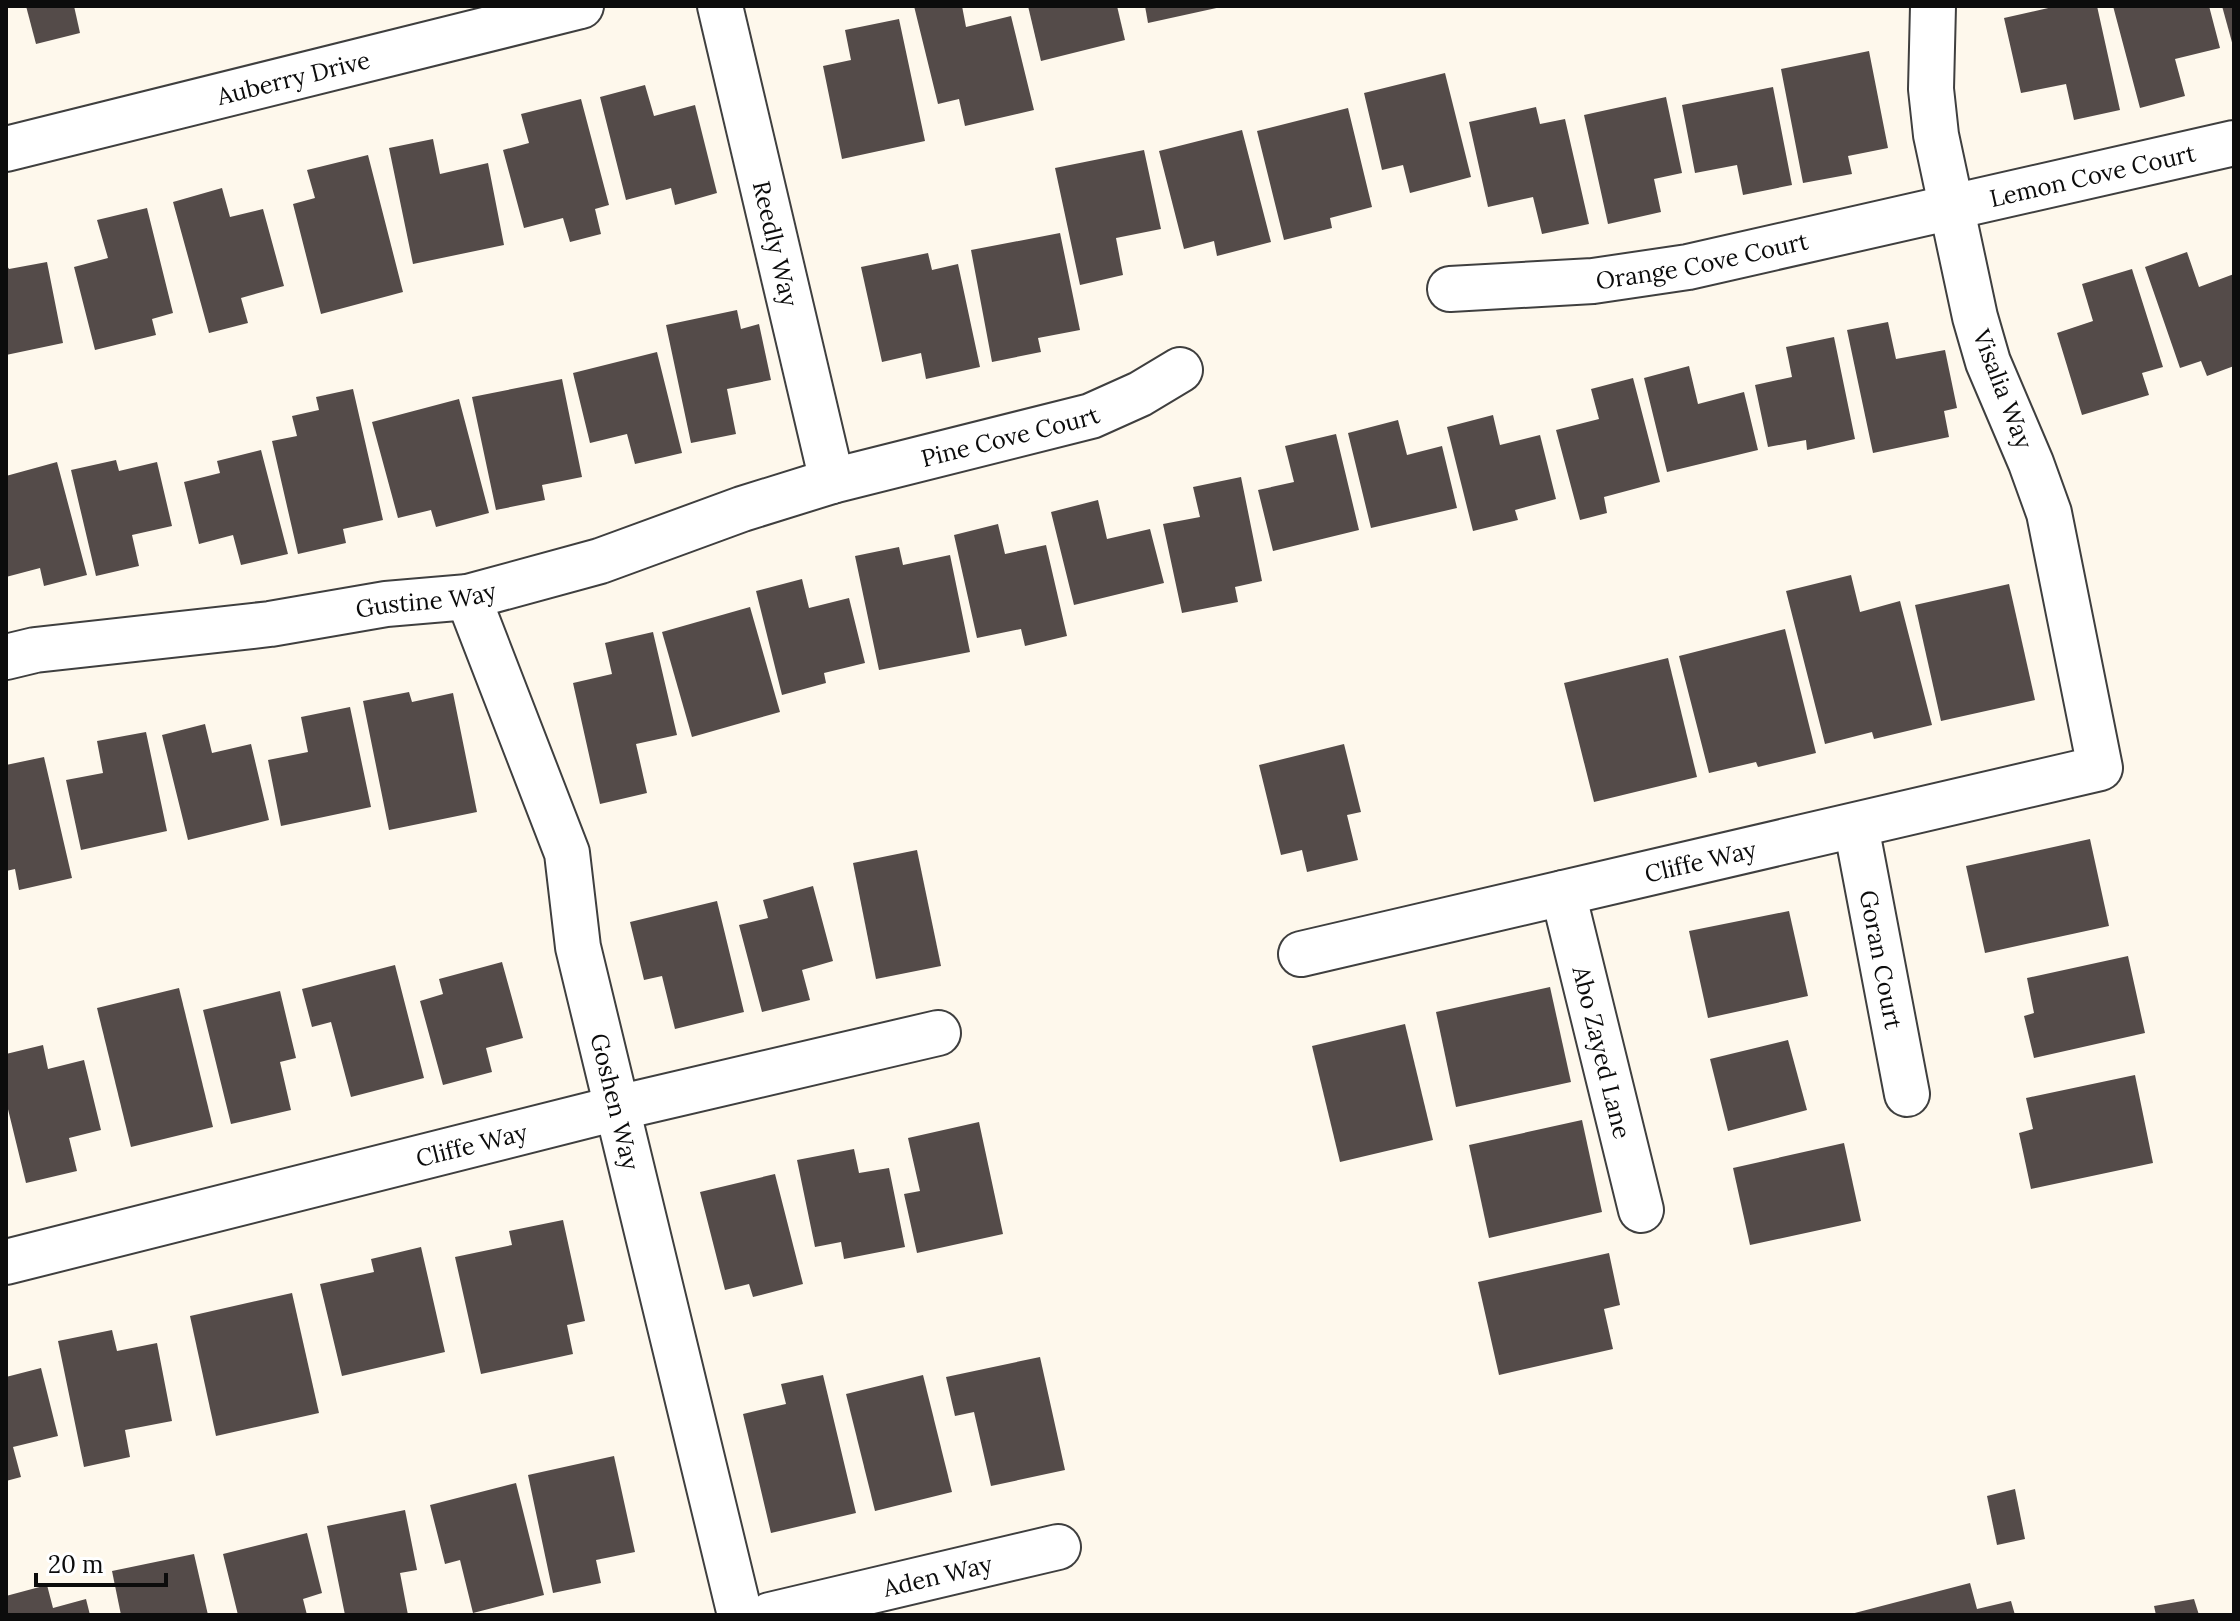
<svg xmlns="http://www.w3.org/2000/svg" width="2240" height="1621" font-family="Lora,serif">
<rect width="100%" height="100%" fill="#fef8ec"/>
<g fill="#544b49">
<polygon points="26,6 74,6 80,33 36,44"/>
<polygon points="914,6 962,6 966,27 1011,16 1034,110 965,126 959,99 938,104"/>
<polygon points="1028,6 1117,6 1125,40 1041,61"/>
<polygon points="1145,6 1220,6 1221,7 1148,23"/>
<polygon points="2057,6 2097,6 2120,110 2074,120 2066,84 2021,93 2004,18"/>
<polygon points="2113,6 2209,6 2220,48 2175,59 2185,96 2140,108"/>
<polygon points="2222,6 2234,6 2234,46 2233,46"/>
<polygon points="899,19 925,141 842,159 823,66 851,60 845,30"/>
<polygon points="1869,51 1888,148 1848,156 1852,174 1803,183 1781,69"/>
<polygon points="1445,73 1471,177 1410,193 1403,165 1382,170 1364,93"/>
<polygon points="645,85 654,116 695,105 717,193 675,205 671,188 626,200 600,97"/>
<polygon points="1773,87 1792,185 1743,195 1737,165 1695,173 1682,105"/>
<polygon points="1666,97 1682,173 1654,179 1661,212 1608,224 1584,115"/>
<polygon points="581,99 609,205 595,209 601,234 570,242 563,218 524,228 503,150 529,143 521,114"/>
<polygon points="1536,107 1540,124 1565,119 1589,224 1542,234 1533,197 1488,207 1469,122"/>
<polygon points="1348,108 1372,207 1330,218 1332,228 1284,240 1257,131"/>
<polygon points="1242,130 1271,242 1217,256 1214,241 1184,249 1159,151"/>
<polygon points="433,139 440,174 488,163 504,245 413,264 389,148"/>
<polygon points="1144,150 1161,229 1116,238 1123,275 1080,285 1055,168"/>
<polygon points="368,155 403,292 321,314 293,204 315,198 307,170"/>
<polygon points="222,188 230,217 263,209 284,286 241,298 248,323 209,333 173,202"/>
<polygon points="147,208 173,313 152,319 156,335 95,350 74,267 108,258 97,220"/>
<polygon points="1060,233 1080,330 1038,338 1041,352 992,362 971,250"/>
<polygon points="2187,252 2199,287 2234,274 2234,366 2207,376 2201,361 2180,368 2145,267"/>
<polygon points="928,253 932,270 958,264 980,367 926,379 921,353 882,362 861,267"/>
<polygon points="47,262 63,343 6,355 6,264 9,269"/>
<polygon points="2132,269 2163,367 2142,373 2149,395 2082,415 2057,333 2093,321 2082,284"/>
<polygon points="737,310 741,329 759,324 771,380 727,389 736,434 691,443 666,325"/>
<polygon points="1888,322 1896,359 1945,350 1957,408 1944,411 1949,437 1873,453 1847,330"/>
<polygon points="1834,337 1855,439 1807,450 1806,440 1768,447 1755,385 1792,377 1786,347"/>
<polygon points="657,352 682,453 635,464 627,434 590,443 573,373"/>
<polygon points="1689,366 1698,404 1744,392 1758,450 1667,472 1644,378"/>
<polygon points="1633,378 1660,482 1604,497 1607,513 1580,520 1556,430 1599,419 1591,389"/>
<polygon points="562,379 582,477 542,485 545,500 496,510 472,397"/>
<polygon points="353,389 383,520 343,529 346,543 298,554 272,441 297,436 292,416 319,410 316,397"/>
<polygon points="459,399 489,513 436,527 431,510 398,518 372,422"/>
<polygon points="1493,415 1500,445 1540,435 1556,499 1515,510 1518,520 1473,531 1447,427"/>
<polygon points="1398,420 1407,455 1442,446 1457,508 1371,528 1348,433"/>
<polygon points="1336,434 1359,530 1273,551 1258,490 1294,482 1285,446"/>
<polygon points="261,450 288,554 241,565 233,535 199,544 184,482 220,473 217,461"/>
<polygon points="116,460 119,471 157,462 172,526 132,535 139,566 96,576 71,470"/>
<polygon points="57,462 87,575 44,586 40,568 6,577 6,476"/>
<polygon points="1241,477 1262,581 1235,587 1238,602 1182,613 1163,524 1200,517 1193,487"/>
<polygon points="1098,500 1107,539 1150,529 1164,583 1074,605 1051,512"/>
<polygon points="998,524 1005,554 1046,545 1067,636 1025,646 1021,629 977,638 954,535"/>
<polygon points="899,547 903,565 950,555 970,652 879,670 855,556"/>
<polygon points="1851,575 1860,612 1900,601 1932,725 1874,739 1872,732 1825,744 1786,591"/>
<polygon points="802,579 809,608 849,598 865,663 824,673 826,683 782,695 756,591"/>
<polygon points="2009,584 2035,700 1941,721 1915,605"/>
<polygon points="750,607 780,712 692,737 662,632"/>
<polygon points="1785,629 1816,753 1758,767 1756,762 1709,773 1679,656"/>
<polygon points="653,632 677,735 636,744 647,793 600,804 573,683 612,674 605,643"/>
<polygon points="1668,658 1697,777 1594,802 1564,683"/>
<polygon points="409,692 412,702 453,693 477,812 389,830 363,701"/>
<polygon points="350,707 371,807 281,826 268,760 308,752 301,717"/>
<polygon points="205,724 212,753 251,744 269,820 188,840 162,735"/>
<polygon points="146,732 167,831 81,850 66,780 103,773 97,741"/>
<polygon points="1344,744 1361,812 1347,815 1358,860 1307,872 1302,850 1281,855 1259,765"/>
<polygon points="44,757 72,878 19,890 15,869 6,871 6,765"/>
<polygon points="2090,839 2109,926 1985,953 1966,866"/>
<polygon points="917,850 941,966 876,979 853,863"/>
<polygon points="813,886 833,961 802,970 810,1000 762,1012 739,925 768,918 763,900"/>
<polygon points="717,901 744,1012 675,1029 662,976 644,980 630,922"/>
<polygon points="1789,911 1808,996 1708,1018 1689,931"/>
<polygon points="2128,956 2145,1033 2034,1058 2024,1016 2034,1013 2027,978"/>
<polygon points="502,962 523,1038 486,1048 492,1072 443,1085 420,1001 443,994 439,979"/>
<polygon points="395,965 424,1078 351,1097 331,1022 312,1027 302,989"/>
<polygon points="1550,987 1571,1082 1456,1107 1436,1012"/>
<polygon points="179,988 213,1127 131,1147 97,1008"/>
<polygon points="280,991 296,1058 280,1062 291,1110 231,1124 203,1010"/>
<polygon points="1405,1024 1433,1140 1340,1162 1312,1046"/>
<polygon points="1788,1040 1807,1110 1728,1131 1710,1059"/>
<polygon points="43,1045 48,1069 84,1060 101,1130 69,1138 77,1171 26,1183 6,1101 6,1054"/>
<polygon points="2135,1075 2153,1163 2031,1189 2019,1133 2033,1129 2026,1098"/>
<polygon points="1582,1120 1602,1212 1489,1238 1469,1145"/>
<polygon points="979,1122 1003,1234 917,1253 904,1194 920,1191 908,1138"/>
<polygon points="1844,1143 1861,1221 1750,1245 1733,1168"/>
<polygon points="854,1149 859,1173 889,1168 905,1247 844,1259 841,1242 815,1247 797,1160"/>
<polygon points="775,1174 803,1284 753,1297 749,1284 725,1290 700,1192"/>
<polygon points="563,1220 585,1321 567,1325 573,1354 481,1374 455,1257 512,1245 509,1231"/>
<polygon points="421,1247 445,1352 342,1376 320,1284 374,1272 371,1259"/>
<polygon points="1609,1253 1620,1305 1604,1309 1613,1349 1499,1375 1478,1282"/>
<polygon points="292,1293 319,1413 216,1436 190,1316"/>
<polygon points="112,1330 117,1351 157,1343 172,1421 125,1430 130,1457 84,1467 58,1341"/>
<polygon points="1040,1357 1065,1470 991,1486 974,1412 955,1416 946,1377"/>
<polygon points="41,1368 58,1436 13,1447 21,1477 6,1481 6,1377"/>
<polygon points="823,1375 856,1513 771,1533 743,1414 786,1404 781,1384"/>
<polygon points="923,1375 952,1492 875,1511 846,1394"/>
<polygon points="614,1456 635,1552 596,1560 601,1583 553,1593 528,1475"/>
<polygon points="516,1483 544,1595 473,1613 460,1560 445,1564 430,1505"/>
<polygon points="2015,1489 2025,1539 1997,1545 1987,1496"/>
<polygon points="405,1510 417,1570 400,1573 408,1615 345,1615 327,1526"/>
<polygon points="307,1533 322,1593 303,1599 307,1615 238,1615 223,1554"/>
<polygon points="194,1554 208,1615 121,1615 112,1571"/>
<polygon points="1970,1583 1977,1609 2011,1601 2015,1615 1847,1615"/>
<polygon points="47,1585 53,1608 86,1599 90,1615 6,1615 6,1596"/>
<polygon points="2194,1599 2199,1615 2156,1615 2154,1606"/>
</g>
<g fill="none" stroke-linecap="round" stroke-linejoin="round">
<defs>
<g id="minor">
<path id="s1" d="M720,6L832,481"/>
<path id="s2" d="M6,149L581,6"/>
<path id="s3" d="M1450,289L1593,281L1688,267L2234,143"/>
<path id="s4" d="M468,597L567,853L578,947L740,1615"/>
<path id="s5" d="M6,657L35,650L270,624L386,604L468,597L600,561L742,509L832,481L1091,416L1140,394L1180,370"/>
<path id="s6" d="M1856,826L1907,1094"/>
<path id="s7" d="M1563,893L1641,1210"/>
<path id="s8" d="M1301,954L2100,768L2049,513L2031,463L1988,362L1975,317L1936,135L1931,89L1933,6"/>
<path id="s9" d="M6,1262L617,1108L938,1033"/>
<path id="s10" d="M770,1615L1058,1547"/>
</g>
</defs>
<use href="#minor" stroke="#3f3f3f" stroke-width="48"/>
<use href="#minor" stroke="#fff" stroke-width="44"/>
</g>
<g text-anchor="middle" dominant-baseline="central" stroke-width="8" stroke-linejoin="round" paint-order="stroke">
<g font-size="24" fill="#0c0c0c" stroke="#fff">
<text stroke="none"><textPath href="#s2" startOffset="296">Auberry Drive</textPath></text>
<text stroke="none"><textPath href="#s3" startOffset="654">Lemon Cove Court</textPath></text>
<text stroke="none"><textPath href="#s1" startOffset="244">Reedly Way</textPath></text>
<text stroke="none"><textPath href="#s3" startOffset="254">Orange Cove Court</textPath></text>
<text transform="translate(2003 389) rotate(69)">Visalia Way</text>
<text stroke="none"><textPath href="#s5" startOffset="1032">Pine Cove Court</textPath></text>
<text stroke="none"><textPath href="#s5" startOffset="424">Gustine Way</textPath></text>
<text stroke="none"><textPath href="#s8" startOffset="410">Cliffe Way</textPath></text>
<text stroke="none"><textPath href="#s6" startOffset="136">Goran Court</textPath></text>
<text stroke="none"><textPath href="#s7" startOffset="164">Abo Zayed Lane</textPath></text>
<text stroke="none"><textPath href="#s4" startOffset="528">Goshen Way</textPath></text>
<text stroke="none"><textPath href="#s9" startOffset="480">Cliffe Way</textPath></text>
<text stroke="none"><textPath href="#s10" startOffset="172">Aden Way</textPath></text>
</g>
</g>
<rect width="2240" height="1621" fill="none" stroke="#0c0c0c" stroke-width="16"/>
<path d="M36 1573v12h130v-12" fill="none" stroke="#0c0c0c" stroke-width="4"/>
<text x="48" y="1573" font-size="24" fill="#0c0c0c" stroke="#ffffff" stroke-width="6" paint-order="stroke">20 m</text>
</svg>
